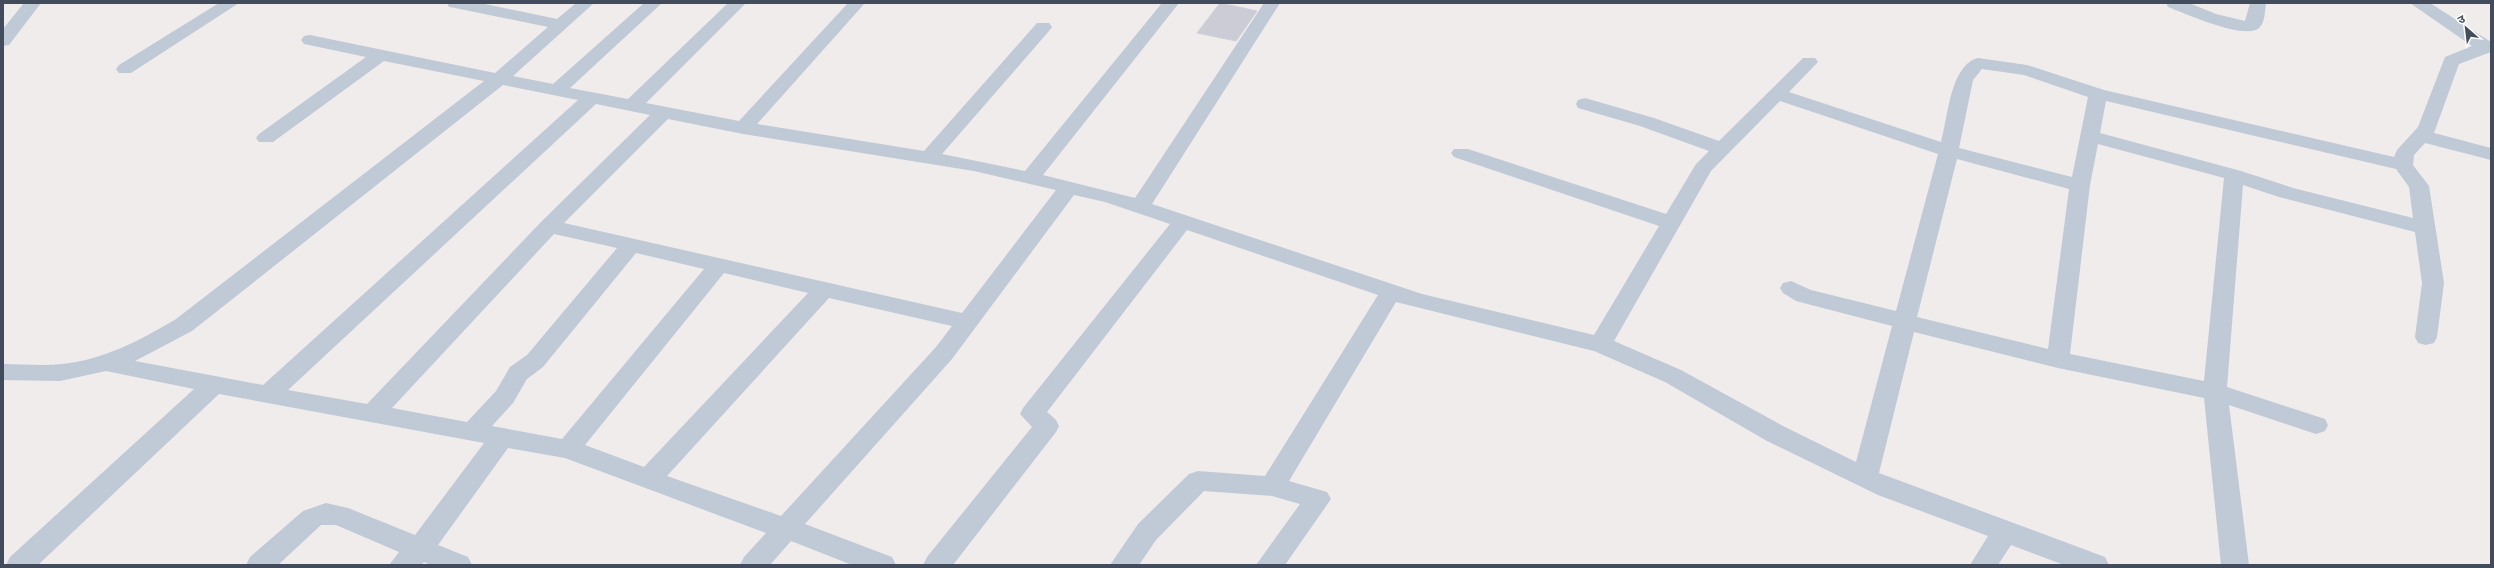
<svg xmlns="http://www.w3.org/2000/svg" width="2494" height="568" font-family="Quicksand,'Noto Sans Devanagari',sans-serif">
<rect width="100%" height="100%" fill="#efeceb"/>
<polygon fill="#cbccd5" stroke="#cfd1d9" points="1220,3 1257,11 1236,41 1197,33"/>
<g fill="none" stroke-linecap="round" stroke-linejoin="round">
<g fill="#c0c9d6" fill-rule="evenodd">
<polygon points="24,3 41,3 9,45 3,46 3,29"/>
<polygon points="219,3 239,3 131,73 119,73 116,69 119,65"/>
<path d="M447,3H480L557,19L576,3H594L513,76L553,84L644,3H662L570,88L628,99L728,3H746L646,103L739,121L848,3H865L757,124L924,151L1037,23H1049L1052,27L1049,31L942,154L1025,171L1162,3H1179L1043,175L1135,198L1264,3H1280L1152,204L1422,294L1594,335L1659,226L1454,157L1451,153L1454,149H1468L1666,214L1696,164L1709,151L1640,126L1578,108L1576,104L1578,100L1585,98L1654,118L1719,141L1803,58H1815L1818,62L1789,92L1941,142C1948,118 1950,65 1978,58L2027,65L2104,90L2394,157L2397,150L2418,127L2445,57L2472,46L2410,3H2430L2491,42V52L2459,64L2434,133L2491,148V160L2425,143L2414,155L2413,165L2429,186L2444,283L2437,337L2434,343L2426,345L2418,343L2415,337L2422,283L2415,232L2279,197L2243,185L2227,387L2325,419L2328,425L2325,431L2316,434L2229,405L2249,565H2221L2204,398L2058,368L1914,332L1879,473L2105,557L2109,565H2064L2011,545L1998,565H1970L1988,536L1878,495L1767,441L1665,382L1594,351L1396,302L1289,481L1327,492L1331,499L1285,565H1256L1300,504L1272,496L1204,491L1156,540L1139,565H1110L1138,524L1189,474L1198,471L1265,476L1378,295L1187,230L1047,412L1056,420L1059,426L1056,432L953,565H923L927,557L1032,427L1020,414L1023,408L1170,224L1105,202L1074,195L952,359L805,524L892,557L896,565H852L791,541L770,565H740L744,557L766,533L565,458L508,448L438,545L468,557L472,565H430L424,562L421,565H389L399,552L336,525H321L278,565H246L250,557L303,511L326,503L348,508L415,535L484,443L219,394L38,565H6L10,557L194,389L106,371L60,381L3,380V364C23,364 42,366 62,364C103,360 141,340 176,319L484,81L384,61L273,142H259L256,138L259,134L366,57L304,44L301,40L304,36L310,35L495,73L548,27L455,8L449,7ZM1982,69L2024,75L2088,97L2072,177L1959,148L1973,80ZM503,85L578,100L263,385L135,361L192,331ZM1780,101L1938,154L1896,311L1811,290L1791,281L1783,283L1780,288L1783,293L1796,301L1892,326L1856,462L1785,427L1681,370L1614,341L1711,171ZM2106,101L2396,169L2409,187L2413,218L2293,188L2241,171L2100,133ZM596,104L650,115L542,221L367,404L288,390ZM668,119L743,134L974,171L1056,190L962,313L564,223ZM2098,144L2224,178L2204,381L2070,354L2090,185ZM1957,159L2069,189L2048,349L1917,317ZM554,234L617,248L527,355L510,367L496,391L467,422L392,408ZM636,253L704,269L562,439L492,426L513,403L527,379L543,367ZM724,273L808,293L644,467L585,445ZM829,298L952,326L936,347L781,516L667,476Z"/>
<path d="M2166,3H2189L2216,14L2245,21L2250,3H2266C2265,10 2265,22 2260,27C2248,42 2184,13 2168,7Z"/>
</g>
</g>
<rect width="2494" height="568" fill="none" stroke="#424c5c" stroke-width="8"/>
<g transform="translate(2466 28) rotate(332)" stroke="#ffffff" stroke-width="3" paint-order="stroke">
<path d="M0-3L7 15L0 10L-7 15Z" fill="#424c5c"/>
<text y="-6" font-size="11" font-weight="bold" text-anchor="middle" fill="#424c5c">उ</text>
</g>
</svg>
